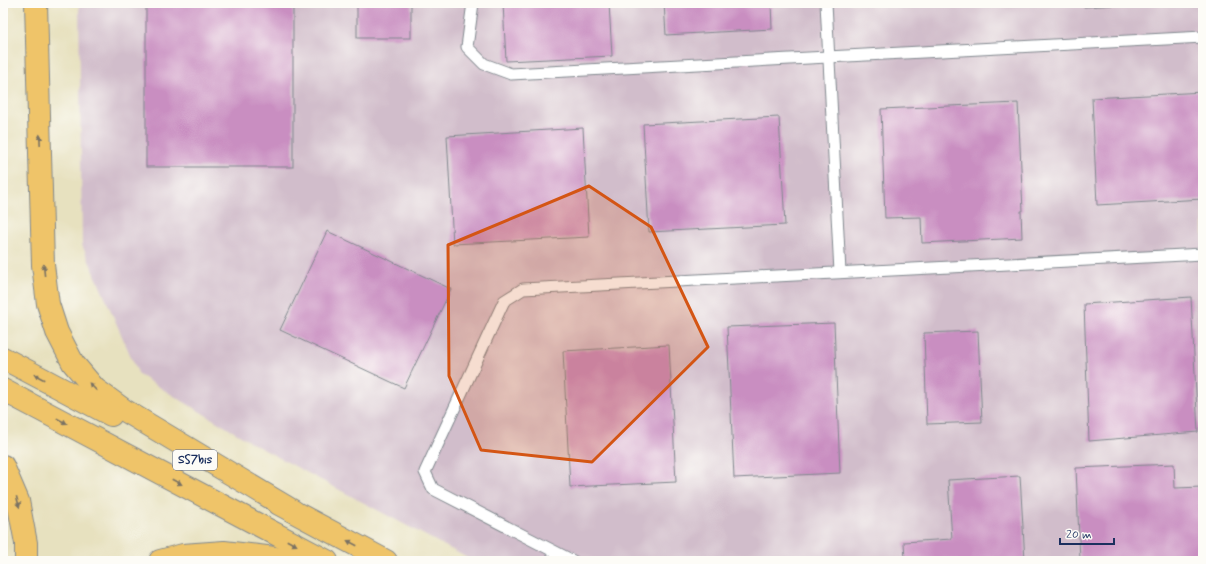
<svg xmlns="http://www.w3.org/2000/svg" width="1206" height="564" font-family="Mynerve,sans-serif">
<rect width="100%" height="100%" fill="#fdfcf7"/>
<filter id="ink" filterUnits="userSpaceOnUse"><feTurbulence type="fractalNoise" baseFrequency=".025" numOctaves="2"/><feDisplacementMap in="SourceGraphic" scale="8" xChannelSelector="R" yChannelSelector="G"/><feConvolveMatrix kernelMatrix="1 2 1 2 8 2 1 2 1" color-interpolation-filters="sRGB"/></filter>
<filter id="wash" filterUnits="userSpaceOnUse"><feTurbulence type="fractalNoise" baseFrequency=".012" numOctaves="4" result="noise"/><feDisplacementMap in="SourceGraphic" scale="16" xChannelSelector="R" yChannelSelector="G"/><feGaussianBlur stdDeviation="0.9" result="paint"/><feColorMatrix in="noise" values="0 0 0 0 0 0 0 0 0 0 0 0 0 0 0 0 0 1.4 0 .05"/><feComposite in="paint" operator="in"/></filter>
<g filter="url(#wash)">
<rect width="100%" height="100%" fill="#e7e1bf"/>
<polygon fill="#d1bdcb" points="79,3 1203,3 1203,561 473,561 259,447 139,375 82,245"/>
<g id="blocks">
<g fill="#c98ec1">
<rect x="146" y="3" width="147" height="164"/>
<rect x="357" y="3" width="54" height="35"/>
<polygon points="503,3 609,3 612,56 506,61"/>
<polygon points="664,3 771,3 772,29 666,35"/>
<polygon points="1083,3 1131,3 1131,4 1084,7"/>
<polygon points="1203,92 1203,199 1097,205 1092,98"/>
<polygon points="1018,103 1023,211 1021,211 1022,238 922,243 921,217 885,218 881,109"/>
<polygon points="779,117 785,225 649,232 643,124"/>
<polygon points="583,128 589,237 453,244 447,136"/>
<polygon points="327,231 451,289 404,388 280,330"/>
<polygon points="1191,297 1198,432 1089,441 1084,304"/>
<polygon points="834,323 840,473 734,478 727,327"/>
<polygon points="978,331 982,422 927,424 924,333"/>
<polygon points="669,345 676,482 570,487 563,351"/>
<polygon points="1174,464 1175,488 1203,487 1203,561 1080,561 1076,468"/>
<polygon points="1020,476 1025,561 905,561 904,542 952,539 948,480"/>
</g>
</g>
</g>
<g filter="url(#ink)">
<use href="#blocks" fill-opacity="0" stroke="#81888e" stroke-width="1"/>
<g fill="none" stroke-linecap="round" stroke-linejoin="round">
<defs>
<g id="lane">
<polyline points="473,3 467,47 484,64 511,74 1203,37"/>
<polyline points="826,3 840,272"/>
<polyline points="573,561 433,489 425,472 504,301 523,289 1203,254"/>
</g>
<g id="highway">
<polyline points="36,3 43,265 48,304 57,332 73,363 95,389 124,410 293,511"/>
<polyline points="3,358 111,415"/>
<polyline points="3,390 327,561"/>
<polyline points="3,466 18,501 26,543 26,561"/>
<polyline points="279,504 386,561"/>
<polyline points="160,561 183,555 224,552 275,558 284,561"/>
</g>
</defs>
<use href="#lane" stroke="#81888e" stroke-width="13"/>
<use href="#highway" stroke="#81888e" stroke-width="24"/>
<use href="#lane" stroke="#fff" stroke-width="11"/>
<use href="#highway" stroke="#efc469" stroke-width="22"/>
</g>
<defs><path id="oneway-solid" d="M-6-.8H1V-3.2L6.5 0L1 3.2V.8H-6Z"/></defs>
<g fill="#7a7263">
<use href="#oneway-solid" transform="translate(40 140) rotate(-92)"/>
<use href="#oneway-solid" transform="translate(44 270) rotate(-96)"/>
<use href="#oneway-solid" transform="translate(39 377) rotate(-152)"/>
<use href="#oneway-solid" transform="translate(93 387) rotate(-134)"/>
<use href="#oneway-solid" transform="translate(62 421) rotate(28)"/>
<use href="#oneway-solid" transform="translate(177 482) rotate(28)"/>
<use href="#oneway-solid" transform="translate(18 502) rotate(74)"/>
<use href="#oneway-solid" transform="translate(292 543) rotate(28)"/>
<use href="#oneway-solid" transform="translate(352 543) rotate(-152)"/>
</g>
</g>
<path fill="#d45514" fill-opacity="0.2" stroke="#d45514" stroke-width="3" stroke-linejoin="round" d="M589,186L651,227L708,347L592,462L481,450L449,376L448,245Z"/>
<g text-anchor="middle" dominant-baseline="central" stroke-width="3.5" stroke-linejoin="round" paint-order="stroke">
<rect fill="#fdfcf7" stroke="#5f6c8c" stroke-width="1" x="173" y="450" width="44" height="20" rx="3"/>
<g font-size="12" font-weight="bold" fill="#1b2f5e">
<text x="195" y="460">SS7bis</text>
</g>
</g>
<rect width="1206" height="564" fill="none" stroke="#fdfcf7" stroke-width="16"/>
<path d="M1060 538v6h54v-6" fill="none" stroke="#1b2f5e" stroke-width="2"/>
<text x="1066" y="538" font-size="12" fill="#1b2f5e" stroke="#fdfcf7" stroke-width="3" paint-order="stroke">20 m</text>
</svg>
